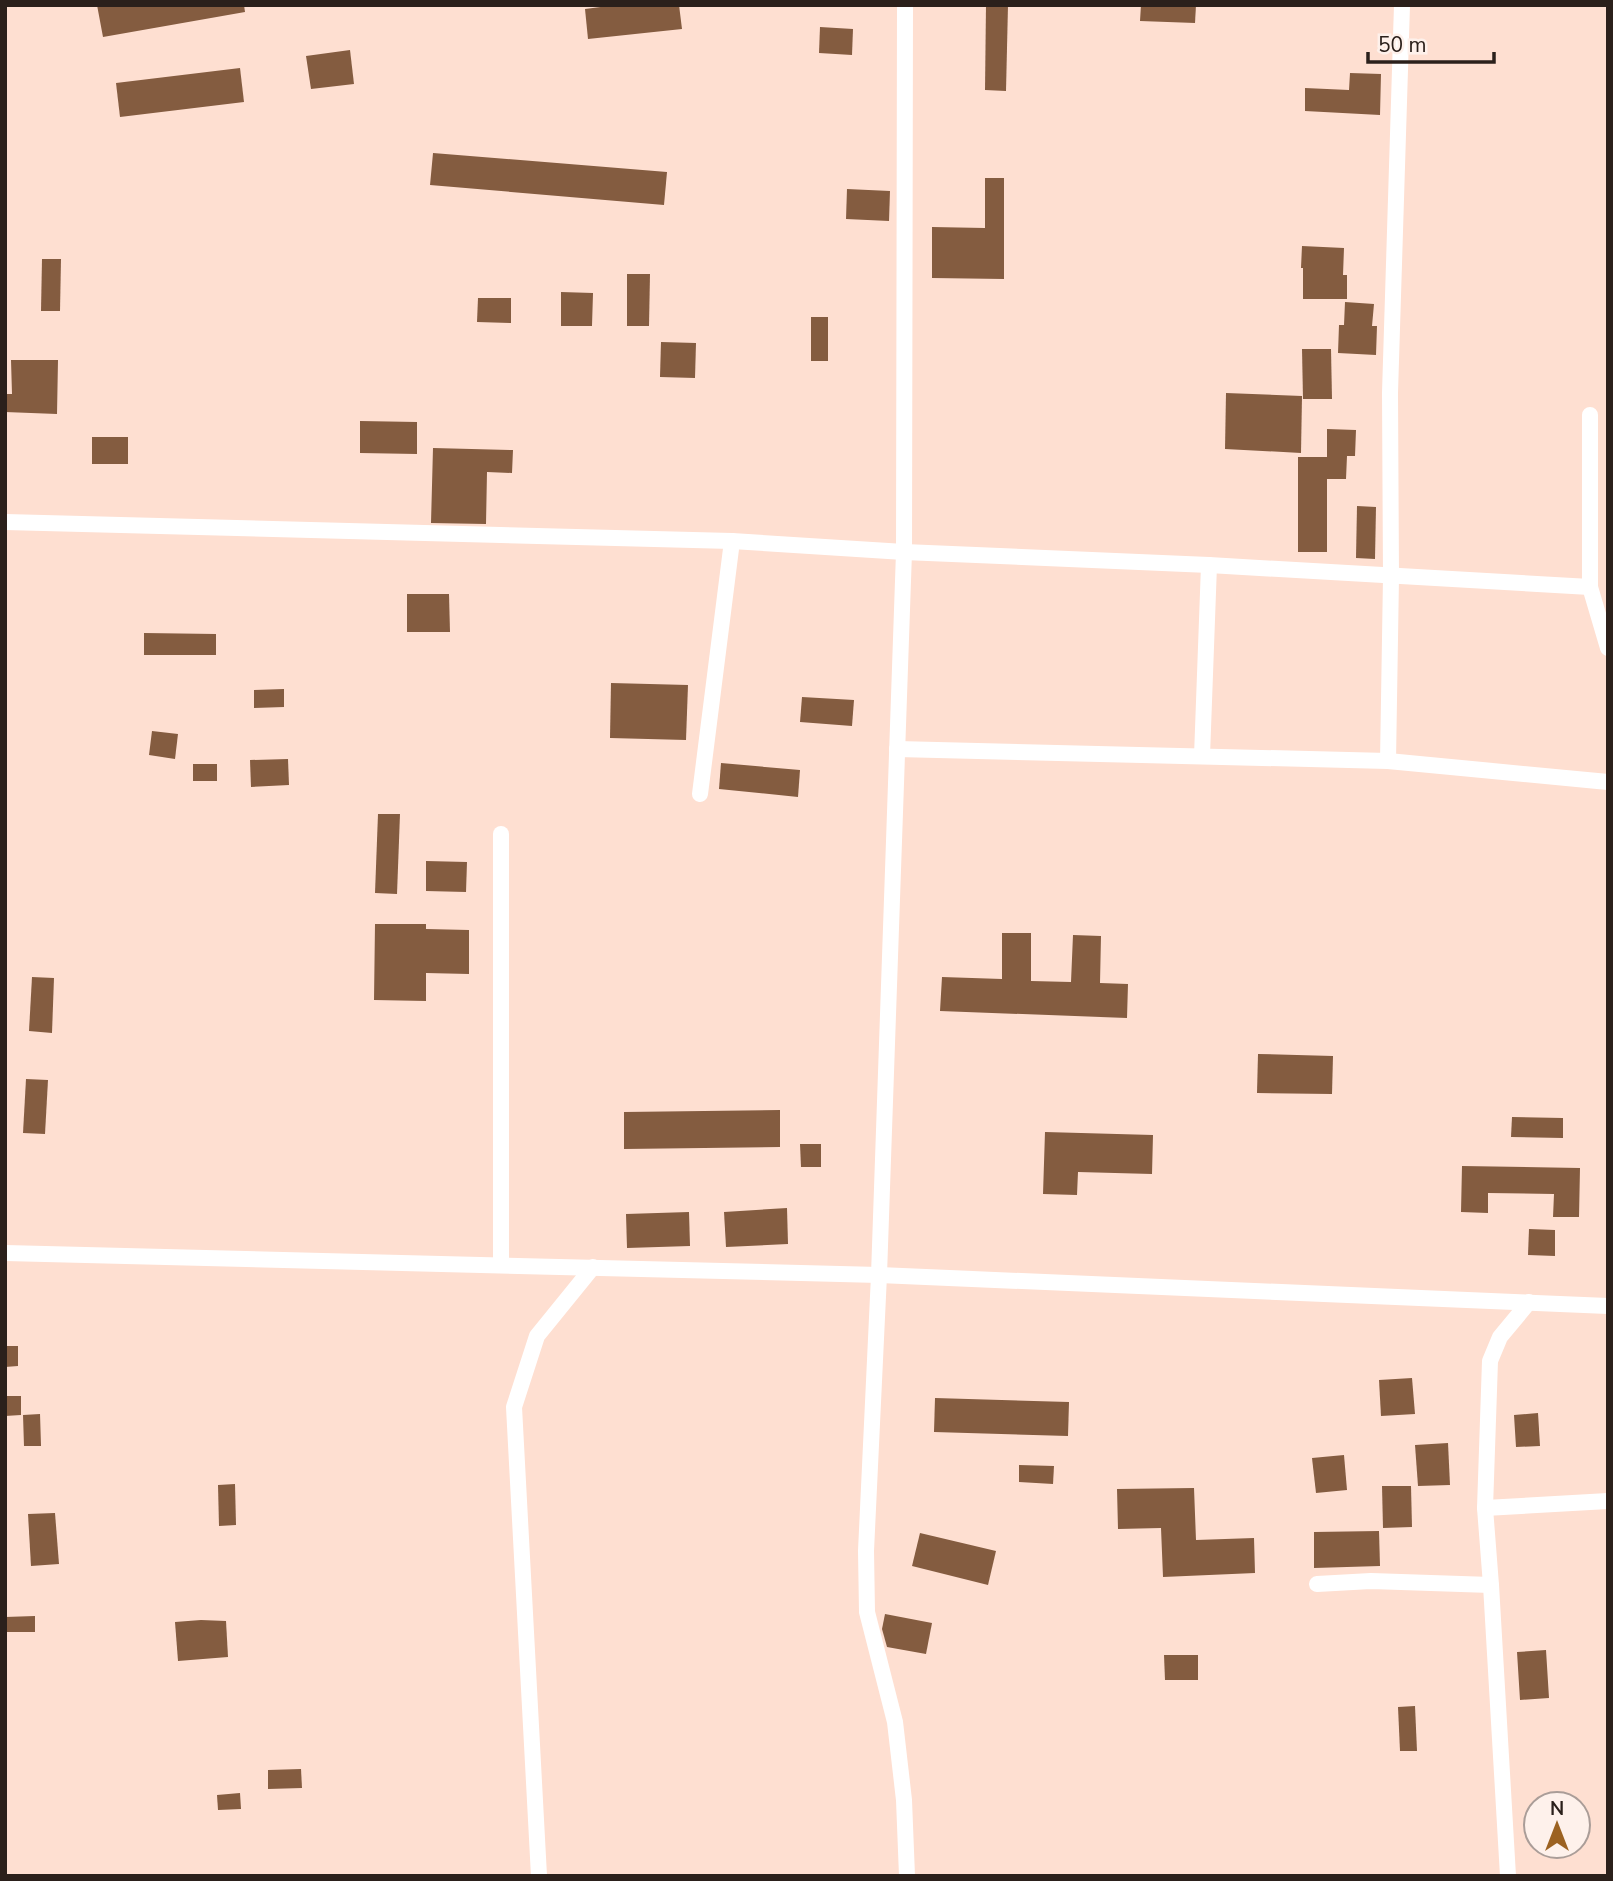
<svg xmlns="http://www.w3.org/2000/svg" width="1613" height="1881" font-family="'Nunito Sans',sans-serif">
<rect width="100%" height="100%" fill="#fedfd1"/>
<g fill="#845c40">
<polygon points="97,5 244,5 245,12 103,37"/>
<polygon points="616,5 679,5 682,29 588,39 585,9"/>
<polygon points="986,5 1008,5 1006,91 985,90"/>
<polygon points="1141,5 1196,5 1195,23 1140,21"/>
<polygon points="820,27 853,29 852,55 819,53"/>
<polygon points="350,50 354,84 311,89 306,56"/>
<polygon points="240,68 244,102 120,117 116,83"/>
<polygon points="1350,73 1381,74 1380,115 1305,111 1305,88 1349,90"/>
<polygon points="433,153 667,172 664,205 430,185"/>
<polygon points="985,178 1004,178 1004,279 932,278 932,227 985,228"/>
<polygon points="847,189 890,191 889,221 846,219"/>
<polygon points="1302,246 1344,248 1343,275 1347,275 1347,299 1303,299 1303,268 1301,268"/>
<polygon points="42,259 61,259 60,311 41,311"/>
<polygon points="627,274 650,274 649,326 627,326"/>
<polygon points="561,292 593,293 592,326 561,326"/>
<polygon points="478,298 511,298 511,323 477,322"/>
<polygon points="1345,302 1374,304 1372,326 1377,326 1376,355 1338,353 1339,325 1344,325"/>
<rect x="811" y="317" width="17" height="44"/>
<polygon points="661,342 696,343 695,378 660,377"/>
<polygon points="1302,349 1331,349 1332,399 1303,399"/>
<polygon points="11,360 58,360 57,414 5,412 5,394 12,394"/>
<polygon points="1226,393 1302,396 1301,453 1225,449"/>
<polygon points="360,421 417,422 417,454 360,453"/>
<polygon points="1327,429 1356,430 1355,456 1347,456 1346,479 1327,479 1327,552 1298,552 1298,457 1327,457"/>
<rect x="92" y="437" width="36" height="27"/>
<polygon points="433,448 513,450 512,473 487,472 486,524 431,523"/>
<polygon points="1357,506 1376,507 1375,559 1356,558"/>
<polygon points="407,594 449,594 450,632 407,632"/>
<polygon points="144,633 216,634 216,655 144,655"/>
<polygon points="611,683 688,685 686,740 610,738"/>
<polygon points="284,689 284,707 254,708 254,690"/>
<polygon points="802,697 854,700 852,726 800,722"/>
<polygon points="152,731 178,734 175,759 149,755"/>
<polygon points="288,759 289,785 251,787 250,760"/>
<polygon points="721,763 800,770 798,797 719,789"/>
<rect x="193" y="764" width="24" height="17"/>
<polygon points="378,814 400,814 397,894 375,893"/>
<polygon points="426,861 467,862 466,892 426,891"/>
<polygon points="375,924 426,924 426,929 469,930 469,974 426,973 426,1001 374,1000"/>
<polygon points="1002,933 1031,933 1031,981 1071,982 1073,935 1101,936 1100,983 1128,984 1127,1018 940,1011 942,977 1002,979"/>
<polygon points="32,977 54,978 52,1033 29,1031"/>
<polygon points="1258,1054 1333,1056 1332,1094 1257,1093"/>
<polygon points="26,1079 48,1080 45,1134 23,1133"/>
<polygon points="780,1110 780,1147 624,1149 624,1112"/>
<polygon points="1512,1117 1563,1118 1563,1138 1511,1137"/>
<polygon points="1045,1132 1153,1135 1152,1174 1078,1172 1077,1195 1043,1194"/>
<polygon points="800,1144 821,1144 821,1167 801,1167"/>
<polygon points="1462,1166 1580,1168 1579,1217 1553,1217 1554,1194 1488,1193 1488,1213 1461,1212"/>
<polygon points="787,1208 788,1244 726,1247 724,1212"/>
<polygon points="689,1212 690,1246 627,1248 626,1214"/>
<polygon points="1529,1229 1555,1230 1555,1256 1528,1255"/>
<polygon points="5,1346 18,1346 18,1366 5,1367"/>
<polygon points="1412,1378 1415,1414 1381,1416 1379,1380"/>
<polygon points="5,1396 21,1396 21,1415 5,1416"/>
<polygon points="935,1398 1069,1402 1068,1436 934,1432"/>
<polygon points="1538,1413 1540,1446 1516,1447 1514,1415"/>
<polygon points="40,1414 41,1446 24,1446 23,1415"/>
<polygon points="1448,1443 1450,1485 1418,1486 1415,1445"/>
<polygon points="1344,1455 1347,1490 1316,1493 1312,1458"/>
<polygon points="1019,1465 1054,1466 1053,1484 1019,1482"/>
<polygon points="235,1484 236,1525 219,1526 218,1485"/>
<polygon points="1382,1486 1411,1486 1412,1527 1383,1528"/>
<polygon points="1194,1488 1196,1540 1254,1538 1255,1573 1163,1577 1161,1528 1118,1529 1117,1489"/>
<polygon points="55,1513 59,1564 31,1566 28,1514"/>
<polygon points="1379,1531 1380,1566 1314,1568 1314,1532"/>
<polygon points="920,1533 996,1551 988,1585 912,1566"/>
<polygon points="885,1614 932,1623 926,1654 887,1647 882,1629"/>
<polygon points="35,1616 35,1632 5,1632 5,1617"/>
<polygon points="201,1620 226,1621 228,1657 178,1661 175,1622"/>
<polygon points="1546,1650 1549,1698 1520,1700 1517,1652"/>
<polygon points="1164,1655 1198,1655 1198,1680 1165,1680"/>
<polygon points="1415,1706 1417,1751 1400,1751 1398,1707"/>
<polygon points="301,1769 302,1788 268,1789 268,1770"/>
<polygon points="240,1793 241,1809 218,1810 217,1795"/>
</g>
<g fill="none" stroke-linecap="round" stroke-linejoin="round">
<g stroke="#fff" stroke-width="16">
<polyline points="905,5 904,552 879,1275 866,1551 867,1612 895,1722 904,1800 907,1876"/>
<polyline points="1590,415 1590,587 1608,648"/>
<polyline points="5,522 732,541 904,552 1209,565 1590,587"/>
<polyline points="897,749 1388,761 1608,782"/>
<polyline points="1202,756 1209,565"/>
<polyline points="1388,761 1391,577 1390,393 1402,5"/>
<polyline points="700,794 732,541"/>
<polyline points="5,1253 879,1275 1608,1306"/>
<polyline points="501,1265 501,834"/>
<polyline points="1485,1508 1608,1501"/>
<polyline points="1317,1584 1371,1581 1491,1585 1485,1508 1490,1361 1500,1337 1529,1302"/>
<polyline points="1491,1585 1508,1876"/>
<polyline points="539,1876 514,1407 537,1336 593,1267"/>
</g>
</g>
<rect width="1613" height="1881" fill="none" stroke="#2b201b" stroke-width="14"/>
<g transform="translate(1557 1825)"><circle r="33" fill="#fef1eb" stroke="#aa9d98" stroke-width="2"/>
<path d="M0-5L12 26L0 18L-12 26Z" fill="#9c6221"/>
<text y="-10" font-size="19" font-weight="bold" text-anchor="middle" fill="#2b201b">N</text>
</g>
<path d="M1368 52v10h126v-10" fill="none" stroke="#2b201b" stroke-width="3.5"/>
<text x="1378" y="52" font-size="21" fill="#2b201b" stroke="#fef1eb" stroke-width="5" paint-order="stroke">50 m</text>
</svg>
